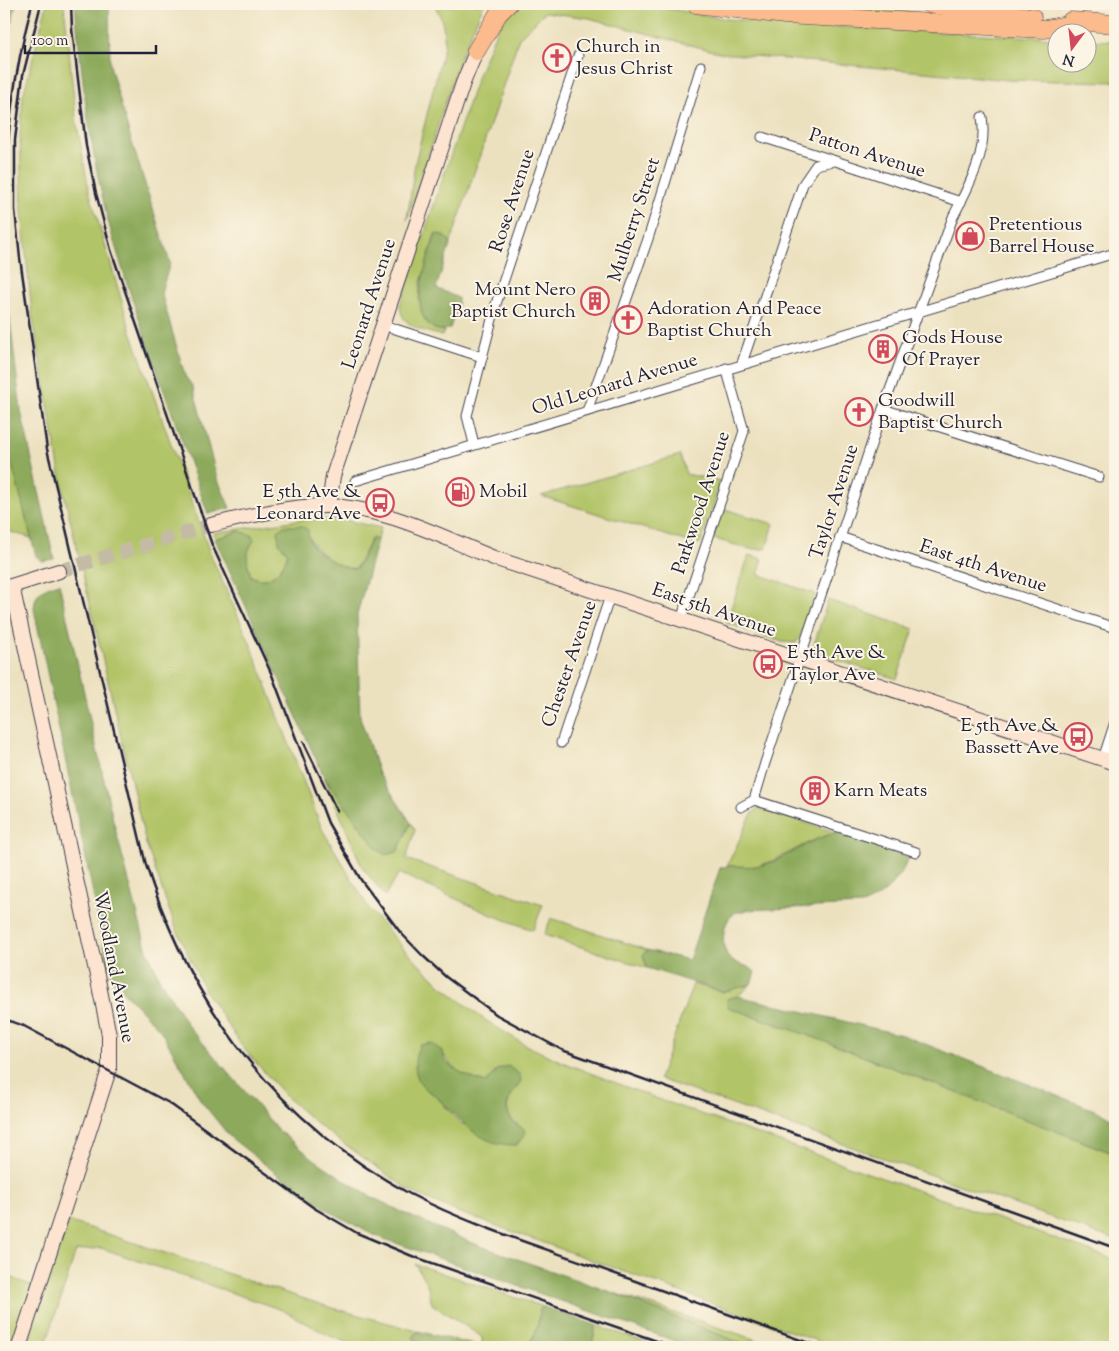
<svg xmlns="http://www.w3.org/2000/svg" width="1119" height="1351" font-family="'Sorts Mill Goudy',serif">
<rect width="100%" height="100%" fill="#fcf5e5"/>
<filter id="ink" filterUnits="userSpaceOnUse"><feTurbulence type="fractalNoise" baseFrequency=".02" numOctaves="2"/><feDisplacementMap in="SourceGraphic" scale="10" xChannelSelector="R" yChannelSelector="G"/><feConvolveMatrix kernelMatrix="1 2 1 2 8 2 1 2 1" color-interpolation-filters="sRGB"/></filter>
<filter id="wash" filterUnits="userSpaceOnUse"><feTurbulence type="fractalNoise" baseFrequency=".0096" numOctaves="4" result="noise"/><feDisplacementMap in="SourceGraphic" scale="20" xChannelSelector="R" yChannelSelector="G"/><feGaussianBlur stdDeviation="1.12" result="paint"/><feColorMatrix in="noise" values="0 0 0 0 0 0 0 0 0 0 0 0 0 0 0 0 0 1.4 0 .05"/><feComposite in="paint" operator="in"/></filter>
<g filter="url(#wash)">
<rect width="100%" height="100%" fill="#ece1bf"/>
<g fill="#b2c467" stroke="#6a7351" fill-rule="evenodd">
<path d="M47,4H64L76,119L89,191L131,332L211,556L250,643L322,829L370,910L405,950L443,987L482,1018L525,1045L567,1064L655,1098L1115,1260V1347H834L455,1211L410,1191L322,1128L286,1097L245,1050L206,993L175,926L146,844L62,485L32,314L22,212L20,135L23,96ZM441,1049C452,1071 463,1076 486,1083L498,1069L521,1081C506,1101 499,1114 524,1129L461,1124L436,1096L422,1086Z"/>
<path d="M433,4L454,6L458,4H484L460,58L407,220L415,163L444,46C445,31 443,16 433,4Z"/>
<path d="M516,4H643L727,19L779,24L1056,38V62H1086L1087,40L1115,41V82L1009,80L721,53L589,18L545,12L519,38L451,242L442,235L435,234L420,286L419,301L434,329L444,331L442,336C423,330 401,328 400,305L478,75L497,29Z"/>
<polygon points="755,4 860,4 920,14 919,18"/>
<polygon points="4,434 6,437 31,538 4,530"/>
<polygon points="680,455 686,474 721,481 701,543 694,544 541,496"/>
<polygon points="721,508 774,524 766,549 750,549 711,538"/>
<path d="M305,519L344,520L381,528L377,540L371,539L356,568C340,573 315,550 308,536L279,543L288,553C284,568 269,587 251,576C246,561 245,554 254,540L239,531L215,539L213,533Z"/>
<polygon points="749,555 763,559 758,574 815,594 800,637 796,643 782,642 726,623"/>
<polygon points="828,600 914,629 897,679 814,653 813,648"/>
<polygon points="325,779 378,850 397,852 411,823 415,830 406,859 543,905 533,930 489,914 399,873 385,896 362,867"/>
<path d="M758,808L838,833C810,837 786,858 758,866C749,868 736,866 727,866L751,815Z"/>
<polygon points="551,918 647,950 643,955 647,968 544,935"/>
<polygon points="693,984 723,992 751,984 738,996 727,999 728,1007 821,1040 1115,1154 1115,1240 659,1079"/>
<polygon points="68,1221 329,1307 418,1331 413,1338 417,1343 432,1347 360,1347 330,1336 282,1310 101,1248 76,1251 45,1347 26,1347"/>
<path d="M415,1264L544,1307L540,1309C539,1323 536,1336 526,1347H482V1337L432,1304L427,1284Z"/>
<polygon points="4,1274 36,1288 14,1347 4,1347"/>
<polygon points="605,1290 778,1347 751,1347"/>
<polygon points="595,1325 660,1347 605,1345 590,1347 595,1335"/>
</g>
<g fill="#8daa5c" stroke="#58664c">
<polygon points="4,4 16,4 4,54"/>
<path d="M75,4H109L110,65L128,130L170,263L161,292L185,376L193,387L217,478L230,508L208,514C176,422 140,329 112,235C91,160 82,81 75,4Z"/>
<path d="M436,234L442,235L451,242L436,288L458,298V306L450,328C444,331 438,331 432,327C406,310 429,257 436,234Z"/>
<polygon points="4,271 21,411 54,559 41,561 36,556 4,434"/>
<path d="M284,526H302L308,530C308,535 309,540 312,545C319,555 345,571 357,568L372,538L377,540L357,615L360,717L379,774L411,823L397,852L386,855L378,850L325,779L215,539L239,531L252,535L254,540C245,554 246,561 251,576C269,587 284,568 288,553L279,543L278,531Z"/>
<path d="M59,583L113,820L146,947L160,980L189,1027L279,1131L315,1160L366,1194L410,1216L475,1244L605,1290L751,1347H692L376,1236L333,1213L285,1180L230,1137L201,1101L161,1031L114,982L108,965L34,609C35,591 43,588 59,583Z"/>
<path d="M838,833L909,857C900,879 884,897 862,905L746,910C743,911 737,912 734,913C721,923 720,950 731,960C739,966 748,964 755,972L751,984L723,992L647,968L643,955L647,950L689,960L720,868C732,863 743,868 755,866C785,863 808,837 838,833Z"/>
<polygon points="738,996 902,1035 1097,1111 1115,1120 1115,1154 821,1040 728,1007 727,999"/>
<path d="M430,1043C448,1052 440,1057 450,1065C461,1074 473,1079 486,1083L498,1069L508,1066L520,1075L521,1081C511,1094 500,1107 513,1122C517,1126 523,1127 526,1132L517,1145C478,1146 462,1121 437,1097C433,1093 425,1090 422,1085C413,1074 413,1057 420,1045Z"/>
<path d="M544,1307L595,1325L592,1345L590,1347H526C536,1336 539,1323 540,1309Z"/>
<path d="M418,1331L482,1347H485C464,1347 427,1351 413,1338Z"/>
</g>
</g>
<g filter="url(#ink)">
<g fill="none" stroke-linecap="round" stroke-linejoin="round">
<polyline stroke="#c4bba5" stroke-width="14" stroke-dasharray="14 7" stroke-linecap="butt" points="59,571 211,525"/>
<defs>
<g id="street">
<polyline points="762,137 961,202"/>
<polyline points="383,325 482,357"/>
<polyline points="742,363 803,184 816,165 833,161"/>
<polyline points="883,409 1099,477"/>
<polyline points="587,411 648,239 701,66"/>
<polyline points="474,444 467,416 477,377 496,304 578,56"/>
<polyline points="355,481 1115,253"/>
<polyline points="840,537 1115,628"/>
<polyline points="681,620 744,431 726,368"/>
<polyline points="561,743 610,596"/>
<polyline points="1103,759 1115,722"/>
<polyline points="754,800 916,852"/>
<path d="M741,807L754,800L765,763L883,409L953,217C969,185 988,153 982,117"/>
</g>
<g id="secondary">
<polyline points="329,506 333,476 463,83 480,42"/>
<path d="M211,525C249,516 288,506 327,506C386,507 441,537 494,558L1115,763"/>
<polyline points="12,586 98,980 109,1035 109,1070 19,1347"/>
<polyline points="5,588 59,571"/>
</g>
<g id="highway">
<polyline points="696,4 785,15 1045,29 1083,22"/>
<polyline points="929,4 1032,17"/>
<polyline points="1071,21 1115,24"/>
<polyline points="476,51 498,14 508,4"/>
</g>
</defs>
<use href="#street" stroke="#403f4f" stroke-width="11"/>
<use href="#secondary" stroke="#403f4f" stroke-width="16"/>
<use href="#highway" stroke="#403f4f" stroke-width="19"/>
<use href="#street" stroke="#fff" stroke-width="9"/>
<use href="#secondary" stroke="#fde4d1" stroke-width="14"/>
<use href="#highway" stroke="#fbbb8d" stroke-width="18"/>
<g stroke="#22223b" stroke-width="2.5">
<path d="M41,4L23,75L15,140V210L20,258L47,449L146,865C192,1009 276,1121 410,1194C466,1223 526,1242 585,1263C663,1291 742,1319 820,1347"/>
<polyline points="71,4 72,29 86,146 96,193 111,250 212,545 272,675 328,823 361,880 400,932 422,955 446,977 497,1015 562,1050 1115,1248"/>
<path d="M7,194C5,129 16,66 32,4"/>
<polyline points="303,741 337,811"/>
<polyline points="4,1019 24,1026 169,1103 314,1208 357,1233 412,1256 674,1347"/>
</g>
</g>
</g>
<defs>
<symbol id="church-ring" viewBox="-11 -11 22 22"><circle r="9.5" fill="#fcf5e5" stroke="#d1495b" stroke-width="1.5"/><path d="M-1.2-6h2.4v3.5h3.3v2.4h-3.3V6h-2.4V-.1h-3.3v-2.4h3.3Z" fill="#d1495b"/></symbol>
<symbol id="shop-ring" viewBox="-11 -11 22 22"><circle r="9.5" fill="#fcf5e5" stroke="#d1495b" stroke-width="1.5"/><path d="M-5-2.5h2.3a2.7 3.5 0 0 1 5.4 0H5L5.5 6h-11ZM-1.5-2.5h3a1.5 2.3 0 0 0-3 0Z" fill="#d1495b"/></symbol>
<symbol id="building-ring" viewBox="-11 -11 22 22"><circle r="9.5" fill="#fcf5e5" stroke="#d1495b" stroke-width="1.5"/><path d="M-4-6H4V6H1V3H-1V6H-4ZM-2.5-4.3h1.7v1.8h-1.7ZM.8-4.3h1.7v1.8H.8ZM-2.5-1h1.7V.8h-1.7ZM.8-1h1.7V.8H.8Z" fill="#d1495b"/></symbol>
<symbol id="fuel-ring" viewBox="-11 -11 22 22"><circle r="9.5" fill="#fcf5e5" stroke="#d1495b" stroke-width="1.5"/><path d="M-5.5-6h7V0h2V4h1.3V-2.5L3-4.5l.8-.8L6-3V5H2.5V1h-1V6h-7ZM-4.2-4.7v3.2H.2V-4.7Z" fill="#d1495b"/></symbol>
<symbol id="bus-ring" viewBox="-11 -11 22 22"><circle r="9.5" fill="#fcf5e5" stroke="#d1495b" stroke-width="1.5"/><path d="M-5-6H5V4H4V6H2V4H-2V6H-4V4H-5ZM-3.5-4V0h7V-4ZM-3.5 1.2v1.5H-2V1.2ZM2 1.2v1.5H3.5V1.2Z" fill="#d1495b"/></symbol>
</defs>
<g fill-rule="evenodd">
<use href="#church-ring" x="541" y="42" width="32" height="32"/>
<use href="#shop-ring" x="954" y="220" width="32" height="32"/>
<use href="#building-ring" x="579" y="285" width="32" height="32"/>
<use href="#church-ring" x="612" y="304" width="32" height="32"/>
<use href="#building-ring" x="867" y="333" width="32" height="32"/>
<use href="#church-ring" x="843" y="396" width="32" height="32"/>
<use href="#fuel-ring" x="444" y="476" width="32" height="32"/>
<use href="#bus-ring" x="364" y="487" width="32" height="32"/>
<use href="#bus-ring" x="752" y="648" width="32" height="32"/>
<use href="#bus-ring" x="1062" y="721" width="32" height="32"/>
<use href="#building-ring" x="799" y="775" width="32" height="32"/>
</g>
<g text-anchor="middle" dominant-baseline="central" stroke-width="4" stroke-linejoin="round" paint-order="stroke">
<g font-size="19" fill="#22223b" stroke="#fcf5e5" text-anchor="start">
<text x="576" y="47">Church in<tspan x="576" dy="22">Jesus Christ</tspan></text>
<text x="989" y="225">Pretentious<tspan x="989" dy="22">Barrel House</tspan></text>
<text x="576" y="290" text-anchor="end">Mount Nero<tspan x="576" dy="22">Baptist Church</tspan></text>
<text x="647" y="309">Adoration And Peace<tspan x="647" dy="22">Baptist Church</tspan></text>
<text x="902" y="338">Gods House<tspan x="902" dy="22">Of Prayer</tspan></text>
<text x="878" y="401">Goodwill<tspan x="878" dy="22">Baptist Church</tspan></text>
<text x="361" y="492" text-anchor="end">E 5th Ave &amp;<tspan x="361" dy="22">Leonard Ave</tspan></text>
<text x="479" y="492">Mobil</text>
<text x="787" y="653">E 5th Ave &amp;<tspan x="787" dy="22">Taylor Ave</tspan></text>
<text x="1059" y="726" text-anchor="end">E 5th Ave &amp;<tspan x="1059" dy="22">Bassett Ave</tspan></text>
<text x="834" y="791">Karn Meats</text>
</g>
<g font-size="19" fill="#22223b" stroke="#fcf5e5">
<text transform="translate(867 154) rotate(18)">Patton Avenue</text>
<text transform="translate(513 201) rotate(-72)">Rose Avenue</text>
<text transform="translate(635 220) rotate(-72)">Mulberry Street</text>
<text transform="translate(370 304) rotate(-72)">Leonard Avenue</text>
<text transform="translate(615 385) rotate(-17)">Old Leonard Avenue</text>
<text transform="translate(835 502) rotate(-72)">Taylor Avenue</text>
<text transform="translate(702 503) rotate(-72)">Parkwood Avenue</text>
<text transform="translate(983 567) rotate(18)">East 4th Avenue</text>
<text transform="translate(714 611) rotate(19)">East 5th Avenue</text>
<text transform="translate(570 664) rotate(-71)">Chester Avenue</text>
<text transform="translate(113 967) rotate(79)">Woodland Avenue</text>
</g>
</g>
<rect width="1119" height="1351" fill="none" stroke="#fcf5e5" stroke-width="20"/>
<g transform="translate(1072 48) rotate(195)"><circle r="24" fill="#fcf5e5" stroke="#a5a1a1"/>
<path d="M0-4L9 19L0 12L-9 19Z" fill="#d1495b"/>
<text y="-8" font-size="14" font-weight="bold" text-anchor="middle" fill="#22223b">N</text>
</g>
<path d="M25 45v8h131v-8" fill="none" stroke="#22223b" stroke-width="2.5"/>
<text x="32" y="45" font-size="15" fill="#22223b" stroke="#fcf5e5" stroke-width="4" paint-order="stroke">100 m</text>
</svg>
